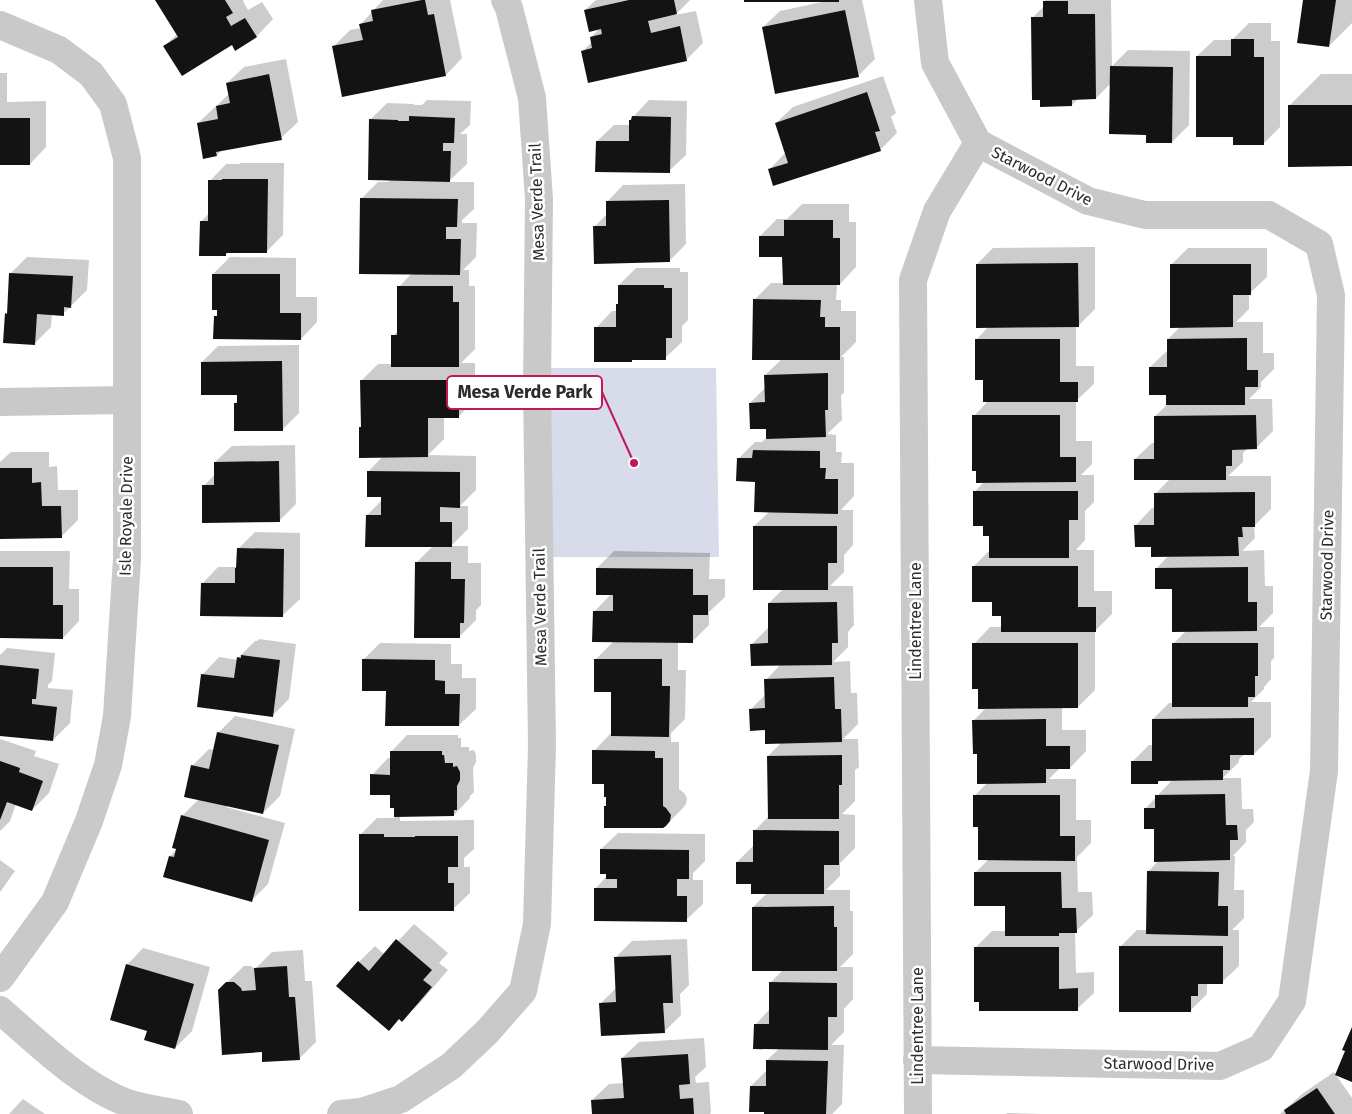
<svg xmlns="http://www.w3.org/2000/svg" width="1352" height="1114" font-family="'Fira Sans',sans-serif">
<rect width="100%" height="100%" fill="#fff"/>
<polygon fill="#d8dcea" points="551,368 716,368 719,557 550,557"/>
<g fill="#0003">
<polygon points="157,0 244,0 243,1 248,10 262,2 273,19 257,36 236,49 232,43 165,46 177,34"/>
<polygon points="383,0 450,0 462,58 446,75 333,47 350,30 361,28 361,24"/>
<polygon points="596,0 690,0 675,15 696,11 703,43 686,60 583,51 592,42 591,37 600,28 585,10"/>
<polygon points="732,0 862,0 875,59 858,76 763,27 780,11 822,2 822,1"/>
<polygon points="1045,0 1111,0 1112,66 1128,50 1190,51 1189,125 1172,142 1147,133 1111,83 1096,98 1079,98 1072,105 1032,18 1044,6"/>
<polygon points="1305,0 1352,0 1352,23 1329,46"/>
<polygon points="1249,23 1271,23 1271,41 1280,41 1280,127 1263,144 1234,136 1197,56 1214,40 1232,40"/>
<polygon points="286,59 298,122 281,138 222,150 217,155 198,123 229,94 227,83 244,67"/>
<polygon points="0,73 7,73 7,102 46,101 46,147 30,164 0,164"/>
<polygon points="1321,74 1352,74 1352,165 1290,105"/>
<polygon points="883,76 896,113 891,117 897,133 880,150 769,170 786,152 776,123 793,107"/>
<polygon points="427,100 471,101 470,125 460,134 467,134 467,164 448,182 474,182 474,209 462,220 462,223 477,223 476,257 463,270 469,270 469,286 475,286 475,349 461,363 475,363 475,400 459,416 444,416 444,439 428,455 476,456 476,490 460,506 468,506 468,529 451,546 468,546 468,563 481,563 481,605 476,610 476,620 459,637 416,563 433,546 367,515 382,500 382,496 368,472 383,456 360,427 362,426 361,381 378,364 393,364 393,336 399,330 399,287 412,273 361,199 378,182 389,182 370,120 387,103 414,104 414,105 422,105"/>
<polygon points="649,100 687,101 686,155 669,171 597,141 614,125 630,125 630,120 633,117"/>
<polygon points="240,163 284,163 283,235 266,252 229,251 226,255 201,222 209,213 210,181 226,164 239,164"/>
<polygon points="685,184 686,244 669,261 594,227 607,214 607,202 623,185"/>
<polygon points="802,204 849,204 849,222 856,222 856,267 840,284 837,284 836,300 841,300 841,311 856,311 856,342 841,357 844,357 844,393 841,395 842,420 827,434 836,435 836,452 842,452 841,463 854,463 854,496 841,510 853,510 853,545 844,555 844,572 830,586 853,586 854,625 848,632 848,647 833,662 850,661 851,693 857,693 858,724 843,739 858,739 859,767 855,770 855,801 842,814 855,815 855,848 840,863 840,876 826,890 850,890 850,911 853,911 853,954 840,967 853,967 853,999 844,1009 844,1032 831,1045 844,1045 842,1104 832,1114 765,1114 751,1086 767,1070 767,1060 780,1048 755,1025 770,1009 771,982 783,970 753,907 768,892 752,883 737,862 754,845 754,831 769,816 768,756 782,742 766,729 751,709 766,694 766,680 781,664 752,644 768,628 769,603 783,589 754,526 769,512 756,480 738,459 755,442 762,442 767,437 767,427 750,403 765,388 765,375 782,359 754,300 771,283 784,283 784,256 760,236 777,219 787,219"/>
<polygon points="1095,247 1095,309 1078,326 1076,326 1076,366 1094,366 1094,384 1076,401 1076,441 1092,441 1092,464 1081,475 1094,475 1094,502 1085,511 1085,540 1076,550 1094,550 1094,591 1112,591 1112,614 1095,631 1095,690 1078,707 1062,707 1062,730 1086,730 1086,751 1070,768 1060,768 1049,779 1076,779 1076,820 1091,820 1091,843 1077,857 1078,892 1092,892 1093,915 1075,932 1076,973 1094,972 1094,993 1077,1009 975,948 992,931 1006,931 1006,904 975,873 989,859 979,826 974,796 987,783 978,753 974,720 986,708 979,688 974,644 990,627 1002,627 1002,614 974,566 990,550 990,534 984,525 974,492 985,481 974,416 989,400 976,340 989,326 977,264 993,248"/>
<polygon points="1188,248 1267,248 1267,277 1250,293 1249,293 1249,309 1236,322 1263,322 1263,353 1274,353 1274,369 1261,382 1261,387 1249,399 1272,399 1273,431 1256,448 1248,448 1243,453 1243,462 1228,476 1271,476 1271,509 1254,526 1255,538 1242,551 1264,550 1265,586 1273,586 1273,613 1259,627 1274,627 1274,658 1271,661 1271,679 1264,687 1264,689 1251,702 1271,702 1271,737 1254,754 1245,754 1239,759 1239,762 1223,778 1241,778 1242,809 1253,809 1254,822 1246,830 1246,842 1233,856 1235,856 1234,890 1244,890 1244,918 1232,930 1239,930 1239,966 1222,982 1210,982 1207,985 1207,994 1191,1010 1120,947 1137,930 1148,930 1148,872 1159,860 1155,828 1145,809 1173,779 1161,779 1158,783 1132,762 1149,745 1153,745 1153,719 1169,703 1173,703 1173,644 1186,631 1173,587 1157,568 1169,555 1152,546 1136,525 1152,508 1155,508 1155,494 1170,479 1135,459 1152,443 1155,443 1155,416 1168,404 1168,394 1150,367 1167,351 1168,339 1181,326 1171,265"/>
<polygon points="27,257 89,260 87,290 63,314 52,314 51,327 35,343 6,314 9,311 10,274"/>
<polygon points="230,257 296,258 296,297 317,297 317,322 301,339 215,317 219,313 213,274"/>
<polygon points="636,268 680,268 680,272 688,272 688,320 682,326 682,342 665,358 633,359 631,361 596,328 612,311 617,311 617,304 619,303 619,285"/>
<polygon points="299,345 299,413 282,430 235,403 239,400 239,394 202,362 218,346"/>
<polygon points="295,445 296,504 279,521 204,486 215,474 215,462 232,446"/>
<polygon points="11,452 49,452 49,467 57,466 58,490 78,490 78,520 61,537 0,538 0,462"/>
<polygon points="255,532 300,533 300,599 283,615 202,584 218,567 238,567 238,549"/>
<polygon points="0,551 70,551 69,589 79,589 79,621 63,638 0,637"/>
<polygon points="614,551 710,553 709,579 725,579 725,597 709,612 709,625 693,641 678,641 678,670 686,670 685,719 671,733 671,742 679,742 679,789 684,793 687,798 686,804 683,808 666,825 605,806 608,804 605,783 594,751 610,734 612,734 612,690 596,659 614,641 594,612 612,593 597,568"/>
<polygon points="259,639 296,644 289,699 272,716 199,706 203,674 219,657 238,660 238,658 255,641 257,641"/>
<polygon points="380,643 451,644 451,664 462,664 462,678 476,678 476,709 459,725 387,690 363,660"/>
<polygon points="7,648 55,653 52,681 48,685 48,688 73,690 70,723 53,740 0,734 0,655"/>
<polygon points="235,716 295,729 280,796 263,813 227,805 226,807 285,823 268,884 252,900 170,856 178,848 182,816 199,799 192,766 209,749 215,750 218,733"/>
<polygon points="407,735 458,735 458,738 461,738 461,747 469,747 469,751 474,750 476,755 476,762 473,768 474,792 470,796 470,798 454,815 400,816 400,821 474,820 474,849 464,858 464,867 470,867 470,893 453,909 360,835 377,818 395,818 395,807 391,794 372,775 388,758 391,758 391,752"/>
<polygon points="0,739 36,751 34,756 59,764 49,793 32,810 16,804 10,821 0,831"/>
<polygon points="618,833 705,834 705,861 693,873 693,880 703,880 703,904 686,920 595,889 607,876 601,849"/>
<polygon points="0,860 15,871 0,892"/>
<polygon points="414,924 448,953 439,963 448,970 419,1004 402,1020 359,962 375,946 385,955"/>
<polygon points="687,939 689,985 680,994 681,1015 664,1032 601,1003 616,988 615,958 632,941"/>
<polygon points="143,948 210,967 192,1031 175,1048 148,1030 127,965"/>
<polygon points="303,950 305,981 312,981 316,1042 300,1058 263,1051 219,990 244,966 251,966 255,969 272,952"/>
<polygon points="704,1038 706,1067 695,1077 696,1083 709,1082 711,1113 710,1114 593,1114 592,1100 609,1084 624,1083 622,1058 639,1042"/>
<polygon points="1334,1072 1352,1098 1352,1114 1280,1114 1302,1094"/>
<polygon points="23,1099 45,1114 9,1114"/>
<polygon points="1007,1113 1042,1114 1006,1114"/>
</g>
<g fill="#131313">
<polygon points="155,0 225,0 233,13 226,17 231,26 245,18 257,37 235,51 232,45 182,76 163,46 178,37"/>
<polygon points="422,0 425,0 428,15 434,14 446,76 342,97 332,46 363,40 359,24 373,21 371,10"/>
<polygon points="629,0 674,0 677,14 648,21 651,33 680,26 687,61 588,83 581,51 592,48 590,37 602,34 601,29 589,32 584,10"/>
<rect x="744" y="0" width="95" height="2"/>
<polygon points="1303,0 1336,0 1329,47 1297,43"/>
<polygon points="1043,1 1068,1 1068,14 1095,14 1096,99 1072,100 1072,106 1040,107 1040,100 1032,100 1031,17 1043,17"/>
<polygon points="845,10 859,77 775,94 762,27"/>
<polygon points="1231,39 1254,39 1254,57 1264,57 1264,145 1233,145 1233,137 1196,137 1196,56 1231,56"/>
<polygon points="1110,66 1173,67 1172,143 1146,143 1146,135 1109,134"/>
<polygon points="269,74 282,140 216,152 217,156 203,159 197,123 218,119 216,106 230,103 226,83"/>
<polygon points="867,92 880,131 875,132 881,151 773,186 768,169 788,163 775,123"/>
<polygon points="1288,105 1352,105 1352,166 1288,167"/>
<polygon points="409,116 455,118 454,143 443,143 443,151 451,151 450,182 368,180 369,119 398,120 398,121 409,121"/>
<polygon points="632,116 671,117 670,173 595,172 596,141 629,141 629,120 631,120"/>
<rect x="0" y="118" width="30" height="47"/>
<polygon points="222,179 268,179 267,253 226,253 226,256 199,256 200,221 208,221 208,180 222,180"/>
<polygon points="360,198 458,199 457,227 446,227 446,239 461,239 460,275 359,274"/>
<polygon points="669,200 670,262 594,264 593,226 606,226 606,201"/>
<polygon points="784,220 833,220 833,238 840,238 840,285 783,285 782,257 759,257 759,236 784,236"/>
<polygon points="1078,263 1079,327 976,328 976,264"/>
<polygon points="1170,264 1251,264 1251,295 1233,295 1233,327 1170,328"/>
<polygon points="9,273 73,276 71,308 64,307 64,316 37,314 35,345 3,343 5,313 7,314"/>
<polygon points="212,274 280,274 280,313 301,313 301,340 213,339 214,316 217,316 217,310 212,310"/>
<polygon points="618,285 664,285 664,288 672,288 672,338 666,338 666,360 632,360 632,362 594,362 594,327 616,327 616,304 618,304"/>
<polygon points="397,286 453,286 453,302 459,302 459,367 391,367 391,335 397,335"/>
<polygon points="753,299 821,300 820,317 825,317 825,327 840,327 840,360 752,360"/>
<polygon points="1247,338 1247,370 1258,370 1258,387 1245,387 1245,405 1166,405 1166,395 1149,395 1149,367 1167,367 1167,339"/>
<polygon points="975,339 1060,339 1060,382 1078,382 1078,402 983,402 983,380 975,380"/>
<polygon points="282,361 283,431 234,431 234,403 237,403 237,395 201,395 201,362"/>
<polygon points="828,373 828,410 825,410 826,437 766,439 766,429 750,429 749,403 765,402 764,375"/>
<polygon points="360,380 459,380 459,418 428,418 428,457 359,458 359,427 361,427"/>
<polygon points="972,415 1060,415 1060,457 1076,457 1076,482 976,483 976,471 972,471"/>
<polygon points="1256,415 1257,449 1232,450 1232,466 1226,466 1226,480 1134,480 1134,459 1154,459 1154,416"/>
<polygon points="753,450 820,451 820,468 826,468 825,479 838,479 838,514 754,512 755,482 736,481 737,458 752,458"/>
<polygon points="279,461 280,522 202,523 202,485 214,485 214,462"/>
<polygon points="0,468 32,468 32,483 41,482 42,506 61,506 62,538 0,539"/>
<polygon points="367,471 460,472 460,508 440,507 440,522 452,522 452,547 365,547 366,515 381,515 381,497 367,497"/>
<polygon points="973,491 1078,491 1078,520 1069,520 1069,558 989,558 989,536 983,536 983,526 973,526"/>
<polygon points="1255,492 1255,527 1242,527 1243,537 1238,537 1239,556 1151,557 1151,547 1135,547 1134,525 1154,525 1154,493"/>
<polygon points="753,526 837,526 837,563 828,563 828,590 753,590"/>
<polygon points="237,548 284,549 283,617 200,616 201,583 235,583 235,568 236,568"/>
<polygon points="415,562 451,562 451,579 465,579 464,623 460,623 460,638 414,638"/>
<polygon points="972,566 1078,566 1078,607 1096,607 1096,632 1001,632 1001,616 992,616 992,602 972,602"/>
<polygon points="0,567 53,567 53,605 63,605 63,639 0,638"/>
<polygon points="1248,567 1248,602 1257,602 1257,631 1172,632 1172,589 1155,589 1155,568"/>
<polygon points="596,568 693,569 693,595 708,595 708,615 693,615 693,643 592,642 593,611 613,611 613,595 596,595"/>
<polygon points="837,602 838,643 832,643 832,665 751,666 750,644 768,643 768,603"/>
<polygon points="972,643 1078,643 1078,708 978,709 978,689 972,689"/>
<polygon points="1172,643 1258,643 1258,676 1255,676 1255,697 1248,697 1248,707 1172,707"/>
<polygon points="241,655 280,660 273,717 197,707 201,674 234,678 237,657 241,658"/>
<polygon points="362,659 435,660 435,680 445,681 445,694 460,694 459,726 385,726 386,691 362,691"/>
<polygon points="594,659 662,659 662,686 670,686 669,737 611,736 611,692 594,692"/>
<polygon points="0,665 39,669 36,699 32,699 32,704 57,707 53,741 0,736"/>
<polygon points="834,677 835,709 841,709 842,742 765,744 765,730 750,731 749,709 765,708 764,679"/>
<polygon points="1254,718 1254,755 1230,755 1230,770 1223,770 1223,780 1158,781 1158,784 1131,784 1131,761 1152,761 1152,719"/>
<polygon points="1046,719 1046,746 1070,746 1070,769 1046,769 1046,783 977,784 977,754 973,754 972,720"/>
<polygon points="217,732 279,745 263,814 184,797 191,765 209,769"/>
<polygon points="592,750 655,751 655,758 663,758 663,806 666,808 671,815 670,821 666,826 663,828 604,828 604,806 606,806 606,797 604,797 604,784 592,784"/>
<polygon points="390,751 442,751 442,755 444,755 445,763 453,763 453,767 457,766 460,772 460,780 457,786 457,810 454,810 454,816 394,817 394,808 390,808 390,795 370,795 370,774 390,775"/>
<polygon points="842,755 842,785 839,785 839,819 768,819 767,756"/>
<polygon points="0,761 20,768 19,772 43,781 32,811 7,802 0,820"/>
<polygon points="1225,794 1226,825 1237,825 1238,840 1230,840 1230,860 1154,862 1154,829 1144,829 1144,808 1155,808 1155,795"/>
<polygon points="973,795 1060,795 1060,836 1075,836 1075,861 978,860 978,827 973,827"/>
<polygon points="181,815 269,840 252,902 163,877 169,856 174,857 176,849 172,848"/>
<polygon points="753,830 839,831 839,865 824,865 824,894 751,894 751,884 736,884 736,862 753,862"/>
<polygon points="359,834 384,834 384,837 415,837 415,836 458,836 458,867 448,867 448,883 454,883 454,911 359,911"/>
<polygon points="600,849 689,850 689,879 677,879 677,896 687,896 687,922 594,921 594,888 617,888 617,879 606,879 606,874 600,874"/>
<polygon points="1147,871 1219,872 1218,906 1228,906 1228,936 1146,934"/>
<polygon points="974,872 1061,872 1062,908 1076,908 1077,933 1059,933 1059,936 1005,936 1005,906 974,906"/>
<polygon points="834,906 834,927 837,927 837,971 752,971 752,907"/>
<polygon points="396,939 432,970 423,980 432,987 402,1022 399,1019 389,1031 336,986 358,961 369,971"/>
<polygon points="1119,946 1223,946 1223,984 1198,984 1198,996 1191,996 1191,1012 1119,1012"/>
<polygon points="974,947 1059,947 1059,989 1078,988 1078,1011 979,1011 979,1002 974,1002"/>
<polygon points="671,955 673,1003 663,1003 665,1033 601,1036 599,1003 616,1002 614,957"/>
<polygon points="126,964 194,984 175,1049 144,1040 147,1031 110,1020"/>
<polygon points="287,966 289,997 295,997 300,1060 262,1062 262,1052 222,1055 218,990 226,982 234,982 241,988 242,991 256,990 254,968"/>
<polygon points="769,982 837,983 837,1017 828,1017 828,1050 753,1049 754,1024 769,1024"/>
<polygon points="1352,1027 1352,1082 1335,1075 1345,1051 1342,1050"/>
<polygon points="688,1054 690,1084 679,1085 680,1099 693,1098 694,1114 592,1114 591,1100 624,1098 621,1058"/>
<polygon points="766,1060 828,1061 826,1114 764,1114 764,1112 749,1112 750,1086 766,1086"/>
<polygon points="1317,1088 1335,1114 1286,1114 1284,1110"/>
</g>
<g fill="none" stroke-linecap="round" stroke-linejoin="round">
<g stroke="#c9c9c9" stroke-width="28">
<polyline points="0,25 59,50 91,74 113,104 127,158 127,559 117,716 108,765 89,821 55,902 0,978"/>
<polyline points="0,402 127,400"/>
<path d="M0,1010C37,1042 86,1091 134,1105C149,1109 164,1111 179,1114"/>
<polyline points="917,1060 1220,1066 1261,1048 1292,1001 1324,771 1331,295 1319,244 1269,215 1145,215 1088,201 978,143 935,63 928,0"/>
<polyline points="341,1114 361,1112 401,1099 451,1066 487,1032 523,991 537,924 542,745 537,388 539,199 532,98 509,8 505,0"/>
<polyline points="918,1114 913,280 937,211 978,143"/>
</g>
</g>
<g text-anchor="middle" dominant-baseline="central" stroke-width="5" stroke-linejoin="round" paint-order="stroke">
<g font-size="16" fill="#2c2c2c" stroke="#fff">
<text transform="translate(1042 176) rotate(27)">Starwood Drive</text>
<text transform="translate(537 202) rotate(-92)">Mesa Verde Trail</text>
<text transform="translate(126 516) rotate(-89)">Isle Royale Drive</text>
<text transform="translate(1327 565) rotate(-89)">Starwood Drive</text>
<text transform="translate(540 607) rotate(-91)">Mesa Verde Trail</text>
<text transform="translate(915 621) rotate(-90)">Lindentree Lane</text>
<text transform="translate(917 1026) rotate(-90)">Lindentree Lane</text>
<text transform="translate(1159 1064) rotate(1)">Starwood Drive</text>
</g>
</g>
<path fill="none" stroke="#c2185b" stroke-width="2" d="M634 463L602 392"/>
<circle fill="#c2185b" stroke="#fff" stroke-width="2" cx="634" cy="463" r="5"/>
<rect fill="#fff" stroke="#c2185b" stroke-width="2" x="447" y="376" width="155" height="33" rx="5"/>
<g font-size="18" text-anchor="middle" font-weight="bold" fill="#2c2c2c">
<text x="525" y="398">Mesa Verde Park</text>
</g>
</svg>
